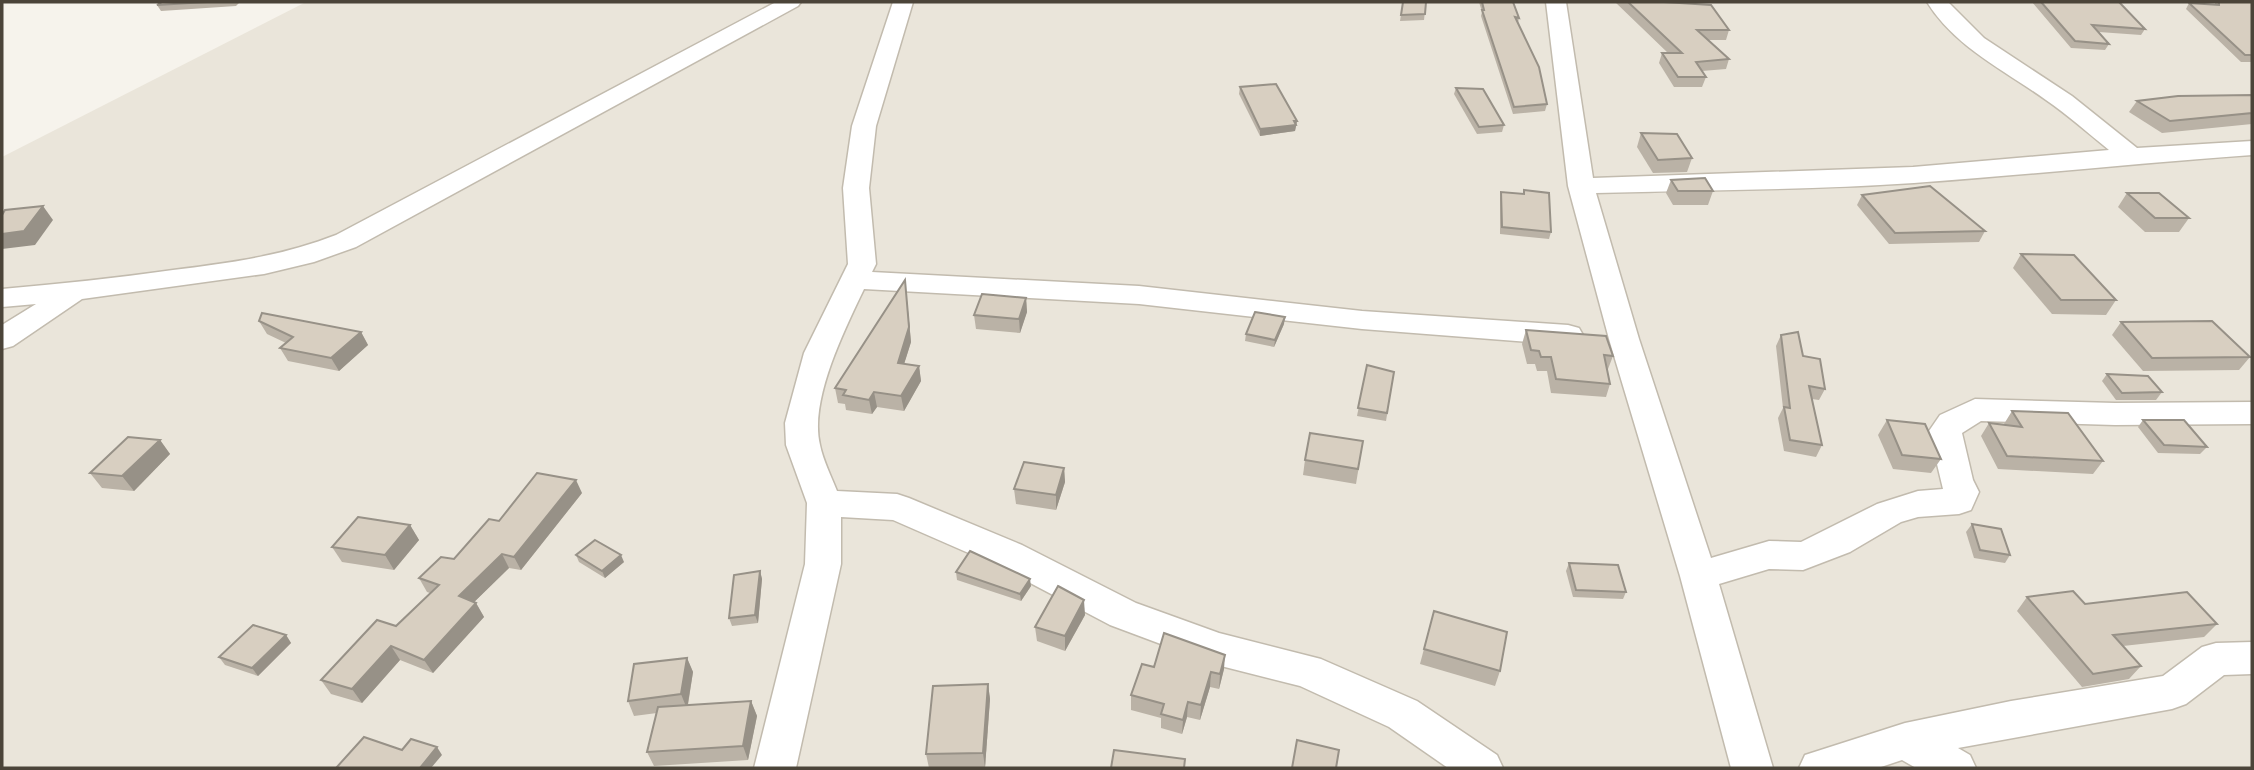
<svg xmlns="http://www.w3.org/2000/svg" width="2254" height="770" font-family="Manrope,sans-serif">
<rect width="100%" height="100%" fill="#f6f3ec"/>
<polygon fill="#eae5da" points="306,2 2252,2 2252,768 2,768 2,157"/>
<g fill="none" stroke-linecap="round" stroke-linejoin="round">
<defs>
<g id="street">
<path d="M776,2H801L798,6L356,247L314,262L264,274L82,299L13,346L2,349V325L36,304L2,307V289C59,284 116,278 173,270C229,263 283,256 336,235Z"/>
<path d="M893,2H913L876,126L869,188L876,264L872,272L1139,286L1362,311L1568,325L1579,328L1583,335L1579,342L1568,345L1362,329L1139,304L864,289C845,329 809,400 820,445C823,460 831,476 837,491L897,494L909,498L1022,545L1136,603L1219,633L1321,659L1417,701L1497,755L1503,768H1448L1389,727L1300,686L1217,665L1110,625L996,565L893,520L841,517V564L796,768H754L805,564L807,503L786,445L785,423L804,353L848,264L843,188L852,126Z"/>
<path d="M1546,2H1566L1593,178L1913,167L2109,150C2088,133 2068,115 2046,100C2004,70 1955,47 1927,2H1948L1984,38L2072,96L2137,148L2252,141V155C2139,163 2027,175 1914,183C1809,190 1702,190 1596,193L1639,339L1711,558L1769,541L1801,542L1877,504L1918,491L1943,489L1929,431L1940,415L1975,399L2115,403L2252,402V424L2115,425L1981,421L1962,433L1973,480L1979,492L1971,510L1959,514L1918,517L1901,522L1850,552L1803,570L1769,569L1719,584L1773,768H1731L1680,576L1609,339L1568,186Z"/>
<polygon points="2252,642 2252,674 2224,675 2186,704 2172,709 1958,748 1970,755 1976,768 1916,768 1902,760 1878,768 1799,768 1805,755 1905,723 2011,701 2163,676 2202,647 2216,643"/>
</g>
</defs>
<use href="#street" stroke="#c2bbae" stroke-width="3"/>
<use href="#street" fill="#fff" fill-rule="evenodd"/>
</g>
<g fill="#bab2a6">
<polygon points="162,2 240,2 236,6 161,11 157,5"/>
<polygon points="1403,2 1426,2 1424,20 1400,21"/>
<polygon points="1479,2 1513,2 1519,18 1518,23 1547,104 1545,111 1513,114 1481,16 1482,12"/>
<polygon points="1615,2 1664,2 1729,30 1726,40 1708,40 1729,59 1726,69 1702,71 1706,77 1702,87 1674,87 1659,63 1662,53 1668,53"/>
<polygon points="2032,2 2119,2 2145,29 2141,35 2099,32 2109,44 2105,50 2071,48"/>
<polygon points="2215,2 2252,2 2252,62 2241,62 2186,9 2189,3 2215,5"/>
<polygon points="1240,87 1297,121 1295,131 1260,136 1239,94"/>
<polygon points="1456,88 1504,125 1502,132 1477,134 1454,94"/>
<polygon points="2252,95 2252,124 2162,133 2129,112 2137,101"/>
<polygon points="1641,133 1692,158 1687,172 1653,173 1637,147"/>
<polygon points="1671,180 1713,191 1708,205 1673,205 1666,193"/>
<polygon points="1524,190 1551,232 1549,239 1500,234 1500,199 1501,192 1523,194"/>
<polygon points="2127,193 2189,218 2179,232 2145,232 2118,207"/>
<polygon points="1862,195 1985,231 1979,242 1889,244 1857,205"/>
<polygon points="2021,254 2116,300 2106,315 2052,314 2013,268"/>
<polygon points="905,280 911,342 904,364 919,366 921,381 904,411 877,407 872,414 846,410 845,404 838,403 835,388"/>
<polygon points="1026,298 1027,312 1020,333 976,329 974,315"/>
<polygon points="259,321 361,332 368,345 339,371 288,361 280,348 286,343 267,334"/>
<polygon points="2121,322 2250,357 2239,370 2143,371 2112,335"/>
<polygon points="1284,324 1274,347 1245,341 1246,334"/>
<polygon points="1526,330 1613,356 1608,369 1607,369 1610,384 1606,397 1551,393 1547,371 1537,371 1535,364 1527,364 1522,344"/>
<polygon points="1781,335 1803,356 1825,389 1819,400 1812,399 1822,445 1816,457 1784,451 1778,418 1783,408 1776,346"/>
<polygon points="1367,365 1394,372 1386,421 1357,416"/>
<polygon points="2107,374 2162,392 2156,400 2116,400 2102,381"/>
<polygon points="2012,411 2103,461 2093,474 1998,469 1981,436 1989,423 2004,424"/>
<polygon points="1887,420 1941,459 1931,473 1893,469 1878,435"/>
<polygon points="2143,420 2207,447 2200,454 2158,453 2138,427"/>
<polygon points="160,440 170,454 134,491 102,488 90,473"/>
<polygon points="1363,441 1356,484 1303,475 1305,460"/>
<polygon points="1064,468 1065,482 1056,510 1016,504 1014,489"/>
<polygon points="582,493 521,570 509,568 474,602 476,603 484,617 433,673 400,660 362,703 331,694 321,680 396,626 430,593 427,592 419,578 454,559 499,521"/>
<polygon points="1972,524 2010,555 2005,563 1974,558 1966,532"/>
<polygon points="410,525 419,540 394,570 342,562 332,547"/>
<polygon points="576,555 624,562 605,578 579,562"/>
<polygon points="1569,563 1626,592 1623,599 1573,597 1566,571"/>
<polygon points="760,571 762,579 758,623 732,626 729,618"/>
<polygon points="956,572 1031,586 1021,601 957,580"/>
<polygon points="2027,597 2085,604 2217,624 2204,637 2123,646 2141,666 2129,679 2082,687 2017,611"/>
<polygon points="1434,611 1500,671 1495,686 1420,664"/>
<polygon points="1085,615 1065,651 1037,641 1035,627"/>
<polygon points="286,635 291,643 258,676 225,665 219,657"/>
<polygon points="687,658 693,672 688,705 751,701 757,716 748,760 654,766 647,752 657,713 634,716 628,701"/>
<polygon points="1154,667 1224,669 1219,689 1210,687 1200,720 1187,717 1182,734 1161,728 1161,718 1131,710 1131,695"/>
<polygon points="988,684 990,699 985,768 929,768 926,754"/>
</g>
<g fill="#979187">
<polygon points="1297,121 1295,131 1260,136 1260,129"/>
<polygon points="43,206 53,220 35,245 2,249 2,234"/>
<polygon points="905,280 911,342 900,377 898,363"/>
<polygon points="1026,298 1027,312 1020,333 1019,319"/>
<polygon points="1285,317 1284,324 1274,347 1275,340"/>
<polygon points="361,332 368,345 339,371 331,358"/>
<polygon points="919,366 921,381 904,411 901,396"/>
<polygon points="874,392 877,407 872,414 869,400"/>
<polygon points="160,440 170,454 134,491 122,476"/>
<polygon points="1064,468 1065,482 1056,510 1056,495"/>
<polygon points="576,480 582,493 521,570 514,557"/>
<polygon points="410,525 419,540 394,570 385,555"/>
<polygon points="502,554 509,568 466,610 459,596"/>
<polygon points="621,555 624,562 605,578 602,571"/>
<polygon points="760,571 762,579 758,623 755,615"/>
<polygon points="1030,579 1031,586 1021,601 1020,594"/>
<polygon points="1084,600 1085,615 1065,651 1065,636"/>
<polygon points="476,603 484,617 433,673 424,660"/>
<polygon points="286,635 291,643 258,676 252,668"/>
<polygon points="391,646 400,660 362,703 352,689"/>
<polygon points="1225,655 1224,669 1219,689 1220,674"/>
<polygon points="687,658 693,672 687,709 681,694"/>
<polygon points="1211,672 1210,687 1200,720 1201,705"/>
<polygon points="988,684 990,699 985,768 983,753"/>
<polygon points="751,701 757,716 748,760 743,746"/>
<polygon points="1188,702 1187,717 1182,734 1183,720"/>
<polygon points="437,747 442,755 431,768 420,768"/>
</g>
<g fill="#d8cfc1" stroke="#979187" stroke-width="2">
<polygon points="162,2 207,2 157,5"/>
<polygon points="1403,2 1426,2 1425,14 1401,15"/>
<polygon points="1482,2 1513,2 1519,18 1515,17 1539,67 1547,104 1514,107 1482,10 1484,10"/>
<polygon points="1628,2 1664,2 1711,5 1729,30 1697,30 1729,59 1696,62 1706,77 1678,77 1662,53 1682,53"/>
<polygon points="2041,2 2119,2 2145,29 2092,25 2109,44 2075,41"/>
<polygon points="2219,2 2252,2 2252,55 2245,55 2189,3 2219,5"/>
<polygon points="1276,84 1297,121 1294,121 1296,125 1260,129 1240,87"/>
<polygon points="1456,88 1483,89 1504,125 1479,127"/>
<polygon points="2252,95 2252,113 2170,121 2137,101 2178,96"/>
<polygon points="1641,133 1677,134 1692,158 1658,160"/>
<polygon points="1705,178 1713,191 1678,191 1671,180"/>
<polygon points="1930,186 1985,231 1895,233 1862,195"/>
<polygon points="1524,190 1549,193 1551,232 1502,227 1501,192 1524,194"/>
<polygon points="2127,193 2159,193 2189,218 2155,218"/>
<polygon points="43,206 24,231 2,234 2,215 5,210"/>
<polygon points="2021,254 2074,255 2116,300 2061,300"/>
<polygon points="905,280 909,327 898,363 919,366 901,396 874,392 869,400 843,395 846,390 835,388"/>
<polygon points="982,294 1026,298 1019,319 974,315"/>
<polygon points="1255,312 1285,317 1275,340 1246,334"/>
<polygon points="262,313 361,332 331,358 280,348 293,337 259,321"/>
<polygon points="2212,321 2250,357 2152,358 2121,322"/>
<polygon points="1526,330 1606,336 1613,356 1604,355 1610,384 1556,379 1551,357 1541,357 1539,351 1531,350"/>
<polygon points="1798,332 1803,356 1820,359 1825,389 1809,386 1822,445 1790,440 1784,407 1790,408 1781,335"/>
<polygon points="1367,365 1394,372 1387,413 1358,408"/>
<polygon points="2107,374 2148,376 2162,392 2122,393"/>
<polygon points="2012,411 2068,413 2103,461 2007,456 1989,423 2022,427"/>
<polygon points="1887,420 1925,424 1941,459 1902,455"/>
<polygon points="2143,420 2184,420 2207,447 2164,445"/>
<polygon points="1310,433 1363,441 1358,469 1305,460"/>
<polygon points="128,437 160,440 122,476 90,473"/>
<polygon points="1024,462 1064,468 1056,495 1014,489"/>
<polygon points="537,473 576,480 514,557 502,554 459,596 476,603 424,660 391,646 352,689 321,680 377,620 396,626 439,585 419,578 441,557 454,559 489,519 499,521"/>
<polygon points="358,517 410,525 385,555 332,547"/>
<polygon points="1972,524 2001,529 2010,555 1980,550"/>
<polygon points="595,540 621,555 602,571 576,555"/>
<polygon points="970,551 1030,579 1020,594 956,572"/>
<polygon points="1569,563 1618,565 1626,592 1576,590"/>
<polygon points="760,571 755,615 729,618 734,575"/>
<polygon points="1058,586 1084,600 1065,636 1035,627"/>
<polygon points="2073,591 2085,604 2187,592 2217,624 2113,635 2141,666 2093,674 2027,597"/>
<polygon points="1434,611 1507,632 1500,671 1424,649"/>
<polygon points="253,625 286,635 252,668 219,657"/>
<polygon points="1164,633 1225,655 1220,674 1211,672 1201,705 1188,702 1183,720 1161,714 1164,704 1131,695 1142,664 1154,667"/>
<polygon points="687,658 681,694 628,701 634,664"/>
<polygon points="988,684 983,753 926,754 933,686"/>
<polygon points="751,701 743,746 647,752 658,707"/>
<polygon points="364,737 402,750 411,739 437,747 420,768 336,768"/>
<polygon points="1297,740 1339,750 1336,768 1292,768"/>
<polygon points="1114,750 1185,759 1184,768 1111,768"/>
</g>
<rect width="2254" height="770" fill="none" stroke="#4b4439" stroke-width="7"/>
</svg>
